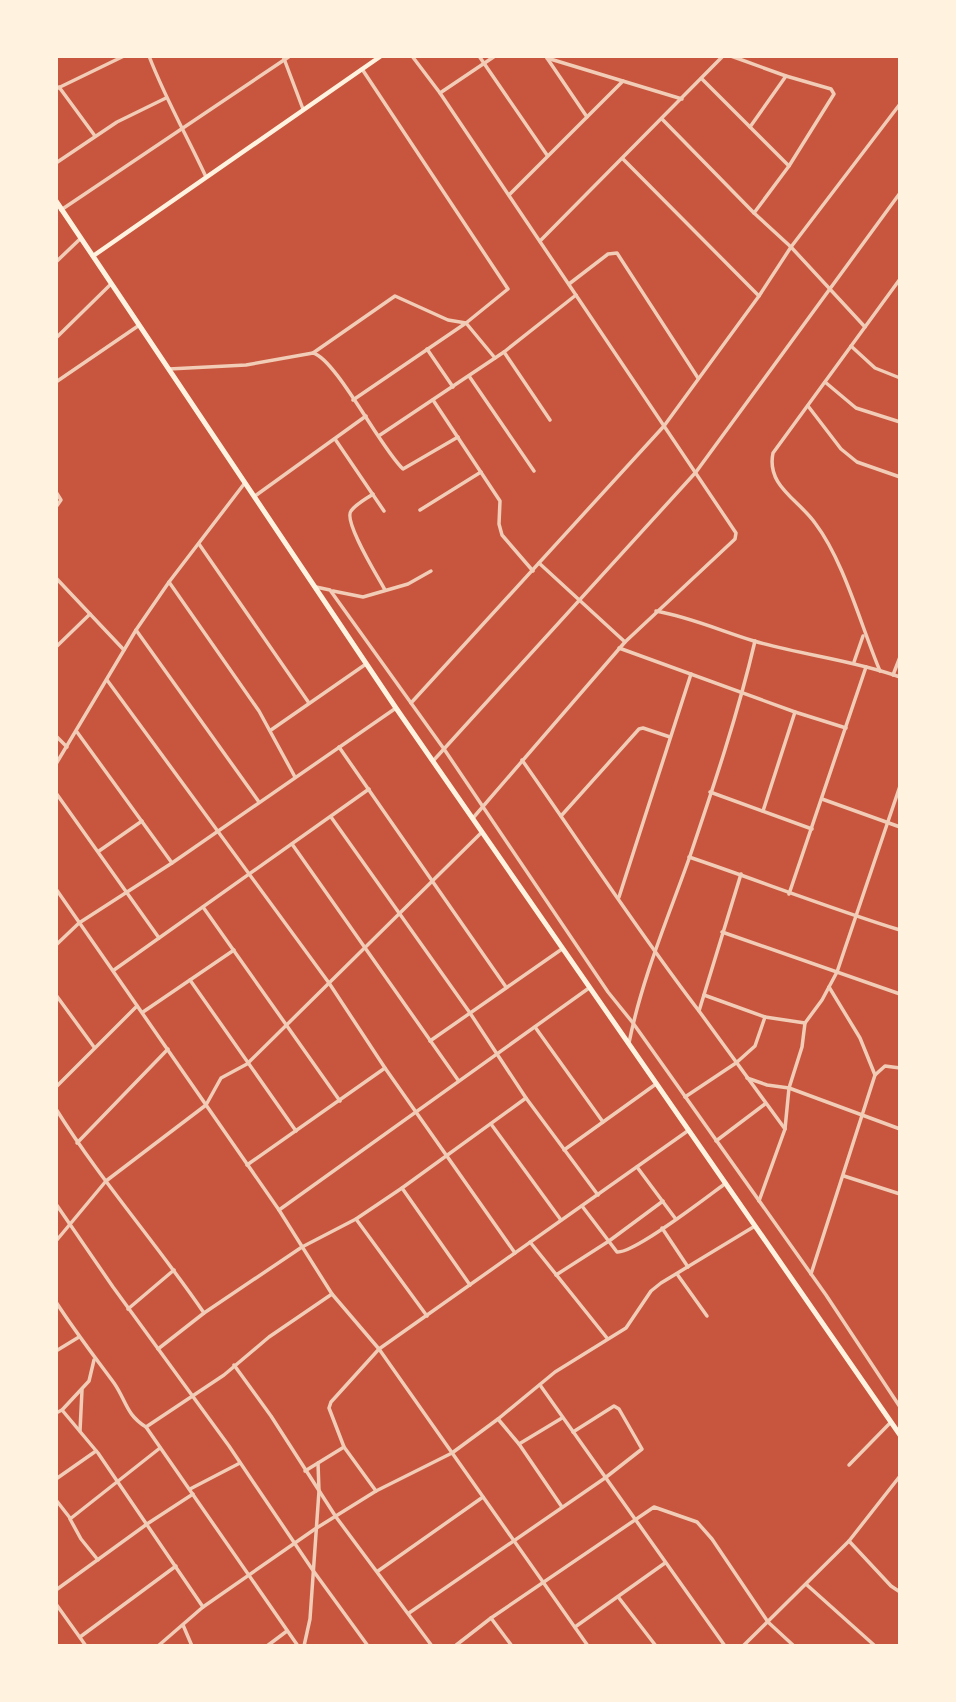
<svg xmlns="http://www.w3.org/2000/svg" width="956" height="1702" font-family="'Public Sans',sans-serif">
<rect width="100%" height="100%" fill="#c8553d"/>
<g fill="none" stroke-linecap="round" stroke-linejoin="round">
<g stroke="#f1ccb7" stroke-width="3.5">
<path d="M149,56C165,98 187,136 206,177"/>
<polyline points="283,56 303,109"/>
<polyline points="412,56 440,93 736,533 735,539 625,642 473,818"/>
<polyline points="479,56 547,155"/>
<polyline points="731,56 786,76 831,89 834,94 789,166 754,213"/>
<polyline points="547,58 682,99"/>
<polyline points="547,58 587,117"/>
<polyline points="702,79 789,166"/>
<polyline points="59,87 95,136"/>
<polyline points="56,89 124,56"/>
<polyline points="440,93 495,56"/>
<polyline points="662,119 754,213 791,247 865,327"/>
<polyline points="750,127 786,76"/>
<polyline points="623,159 759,296"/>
<polyline points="56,163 117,122 166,98"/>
<polyline points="509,195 623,81"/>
<polyline points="61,210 290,56"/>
<polyline points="540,241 723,56"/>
<polyline points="56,262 81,238"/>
<polyline points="569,284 608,254 617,253 698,378"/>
<polyline points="56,338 111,284"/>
<polyline points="851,346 875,368 900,378"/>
<polyline points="427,349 453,387"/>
<polyline points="504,352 550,420"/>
<polyline points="313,353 395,296 448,320 466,323 495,358"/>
<path d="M169,369L246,365L313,353C336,359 381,449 403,469L458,437"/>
<polyline points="469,376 534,471"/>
<polyline points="56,382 138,326"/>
<polyline points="825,382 856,408 900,422"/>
<polyline points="353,400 466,323 508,289 362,69"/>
<polyline points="433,400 500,501 499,524 502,535 533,571"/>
<polyline points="808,406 841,449 857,462 900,477"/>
<polyline points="380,435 504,352 576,295"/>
<polyline points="335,439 384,511"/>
<polyline points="56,492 61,500 56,507"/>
<path d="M373,494C366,499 356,504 351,511C343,521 378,577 385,590"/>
<polyline points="255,496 366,416"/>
<polyline points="420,510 481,472"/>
<polyline points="199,544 309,703"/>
<polyline points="539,563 625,642"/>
<polyline points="56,578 124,650"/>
<polyline points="169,582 259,711 295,777"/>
<polyline points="316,587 330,590 444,749 608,992 633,1023 826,1295 900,1407"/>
<polyline points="333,591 363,597 408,584 431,571"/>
<path d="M656,611C690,617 721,631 754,641C802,655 853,660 900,677"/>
<polyline points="136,630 259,802"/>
<polyline points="56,647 90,614"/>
<polyline points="619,648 795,712 846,728"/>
<polyline points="854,662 863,636"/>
<path d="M880,671C861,626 844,561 815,523C799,500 766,486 773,453L900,279"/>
<polyline points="893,675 900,657"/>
<polyline points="107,680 329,983 385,1068 515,1253"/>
<polyline points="411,703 664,426 759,296 791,247 900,104"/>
<polyline points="271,730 366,664"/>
<polyline points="77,732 172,863"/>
<polyline points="56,736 67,747"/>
<polyline points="339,747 506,987"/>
<path d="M522,760C581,844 637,930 699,1011"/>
<polyline points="433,761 696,472 900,193"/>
<polyline points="56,764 136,630 169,582 244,484"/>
<polyline points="710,792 812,829"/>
<polyline points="56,793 159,938"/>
<polyline points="822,799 900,827"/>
<polyline points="763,811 795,712"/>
<polyline points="561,816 639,729 643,728 670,737"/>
<polyline points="331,817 470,1013 526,1098 598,1195"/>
<polyline points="292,844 458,1080"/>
<polyline points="99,851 142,821"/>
<path d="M689,857C760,881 829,908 900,930"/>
<polyline points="741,874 699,1011 785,1129"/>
<polyline points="56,889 279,1210 332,1294 379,1349 588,1646"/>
<polyline points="789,894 866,667"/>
<polyline points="619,897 691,674"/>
<polyline points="203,907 340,1101"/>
<polyline points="722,932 900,994"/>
<polyline points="56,945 79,923 172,863 396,708"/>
<polyline points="114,970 369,789"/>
<polyline points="190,980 296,1131"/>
<polyline points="829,987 860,1038 875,1075"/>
<polyline points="56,995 94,1047"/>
<polyline points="704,995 765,1017 805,1023 822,1000 837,972 900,786"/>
<polyline points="143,1012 234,950"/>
<polyline points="535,1027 603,1122"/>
<polyline points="430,1041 562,949"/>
<path d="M629,1043C642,978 668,918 690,856C714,785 738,714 755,641"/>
<polyline points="747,1078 767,1085 789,1088 900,1129"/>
<polyline points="56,1087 137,1006"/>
<polyline points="685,1097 736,1063 755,1046 765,1017"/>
<path d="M56,1109C101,1181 157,1244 204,1313"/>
<polyline points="491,1124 561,1220"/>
<polyline points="716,1141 765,1104"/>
<polyline points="77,1143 168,1049"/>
<polyline points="564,1150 656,1084"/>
<polyline points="247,1165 385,1068"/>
<polyline points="637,1167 675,1218"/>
<polyline points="844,1176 900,1194"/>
<polyline points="402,1188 470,1285"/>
<polyline points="759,1201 785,1129 789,1088 802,1047 805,1023"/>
<polyline points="56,1204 113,1287 229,1446 312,1569 368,1646"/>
<path d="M582,1206L617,1252C634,1254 708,1196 726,1183"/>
<polyline points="279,1210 589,988"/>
<polyline points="356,1219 427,1316"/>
<polyline points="662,1228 688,1267"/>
<polyline points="56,1241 106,1181 206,1105 221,1078 247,1064 482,832"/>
<polyline points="530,1242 607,1338"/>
<polyline points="677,1274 707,1316"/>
<polyline points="811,1274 875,1075 885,1066 900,1068"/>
<polyline points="556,1275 609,1241 663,1201"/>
<path d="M56,1302C74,1330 94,1356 114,1383C126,1400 126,1415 146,1427L298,1646"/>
<polyline points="128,1309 174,1270"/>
<polyline points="158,1349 204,1313 302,1247 356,1219 402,1188 526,1098"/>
<polyline points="56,1351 79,1337"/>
<polyline points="234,1365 271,1416 336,1517 432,1646"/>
<polyline points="540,1385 725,1646"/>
<polyline points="62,1410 98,1453 203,1607"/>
<polyline points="56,1413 62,1410 89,1381 94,1360"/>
<polyline points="498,1419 555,1372 626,1328 651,1291 661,1283 755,1226"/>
<polyline points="146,1427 224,1375 269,1337 332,1294"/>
<polyline points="80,1431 82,1390"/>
<polyline points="519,1444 562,1418"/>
<polyline points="849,1465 891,1422"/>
<polyline points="305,1471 344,1447"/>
<polyline points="56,1479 96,1451"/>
<polyline points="190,1489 240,1463"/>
<polyline points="376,1491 344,1447 329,1408 331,1402 379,1349 689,1130"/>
<polyline points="56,1500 70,1518"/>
<polyline points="147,1524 193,1494"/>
<polyline points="849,1541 891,1586 900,1592"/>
<polyline points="98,1560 81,1539 70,1519 160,1448"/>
<polyline points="378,1571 483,1497"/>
<polyline points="807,1585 874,1645"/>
<polyline points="56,1590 147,1524"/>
<polyline points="619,1598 656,1646"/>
<polyline points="56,1604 86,1646"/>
<polyline points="409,1613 605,1478 642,1449 619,1409 614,1406 573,1432"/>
<polyline points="183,1625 192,1646"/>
<polyline points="575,1627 665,1563"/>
<polyline points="80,1637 176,1566"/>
<polyline points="158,1646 203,1607 315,1529 376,1491 452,1453 498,1419 519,1444 562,1507"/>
<polyline points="267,1646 287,1631"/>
<polyline points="304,1646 310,1619 319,1491 318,1463"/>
<polyline points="455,1646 491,1618"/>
<polyline points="512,1646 491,1618 654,1507 697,1522 712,1539 768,1622 794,1646"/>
<polyline points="743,1646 849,1541 900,1476"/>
</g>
<polyline stroke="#fff3e0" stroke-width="4.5" points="93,256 381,56"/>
<polyline stroke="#fff3e0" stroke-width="5" points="56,201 396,708 900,1435"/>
</g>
<rect width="956" height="1702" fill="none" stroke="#fff3e0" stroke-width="116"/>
</svg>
